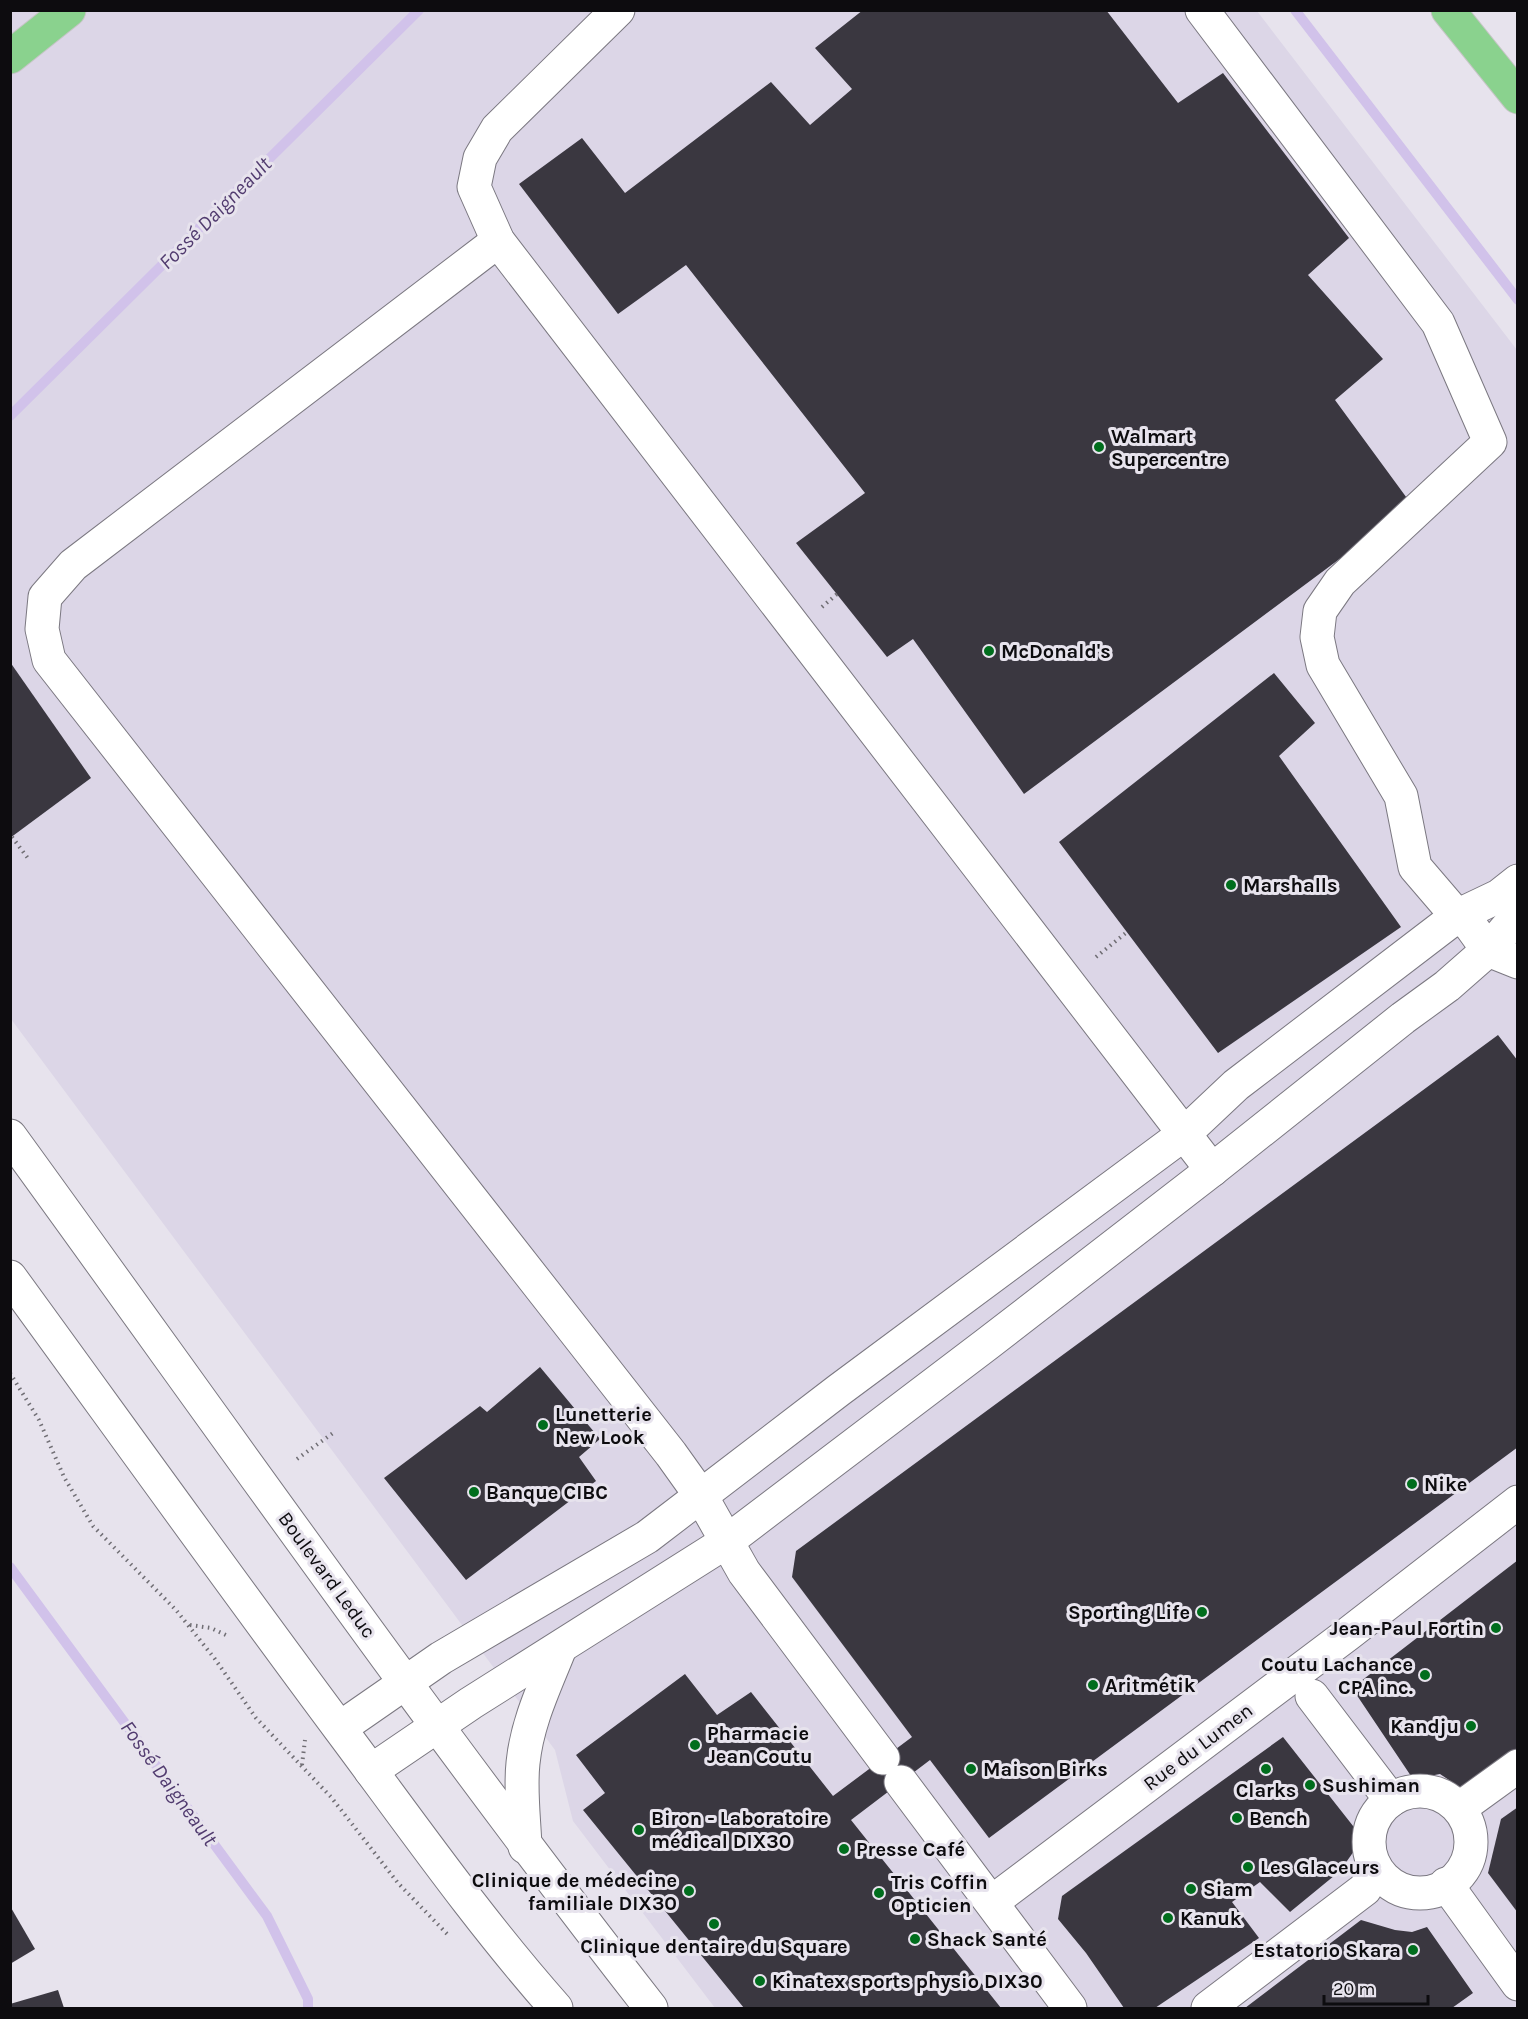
<svg xmlns="http://www.w3.org/2000/svg" width="1528" height="2019" font-family="Karla,sans-serif">
<rect width="100%" height="100%" fill="#e7e3ed"/>
<polygon fill="#dcd6e7" points="11,11 1257,11 1517,350 1517,2008 715,2008 573,1821 555,1750 11,1019"/>
<g fill="none" stroke-linecap="round" stroke-linejoin="round">
<g stroke="#d1c2ea" stroke-width="10">
<polyline points="1295,10 1518,300"/>
<polyline points="10,416 419,10"/>
<polyline points="10,1567 267,1916 308,1999 308,2008"/>
</g>
</g>
<g fill="#3a3740">
<polygon points="863,10 1106,10 1178,103 1223,73 1349,238 1308,275 1383,359 1335,400 1412,505 1024,794 913,639 887,657 796,543 865,493 686,265 618,314 519,184 582,138 625,193 771,82 810,125 852,89 815,48"/>
<polygon points="10,662 91,778 10,838"/>
<polygon points="1274,673 1315,723 1279,756 1401,927 1218,1053 1059,842"/>
<polygon points="1498,1035 1518,1061 1518,1447 989,1838 930,1760 851,1820 1001,2008 744,2008 583,1810 605,1793 576,1755 685,1674 717,1715 751,1692 833,1796 912,1737 792,1577 796,1551"/>
<polygon points="540,1367 600,1439 579,1457 596,1481 466,1580 384,1478 480,1406 487,1412"/>
<polygon points="1518,1560 1518,1748 1461,1788 1440,1774 1413,1779 1352,1688"/>
<polygon points="1283,1737 1357,1831 1354,1851 1340,1871 1290,1912 1260,1882 1232,1902 1259,1938 1155,2008 1124,2008 1086,1953 1058,1919 1062,1896"/>
<polygon points="1518,1807 1518,1913 1488,1873 1501,1819"/>
<polygon points="10,1906 35,1949 10,1964"/>
<polygon points="1361,1920 1395,1930 1412,1932 1427,1927 1473,1993 1452,2008 1245,2008"/>
<polygon points="58,1990 64,2008 10,2008 10,2004"/>
</g>
<g fill="none" stroke-linecap="round" stroke-linejoin="round">
<defs>
<g id="minor">
<polyline points="618,10 497,129 480,158 474,187 498,241 1212,1170"/>
<polyline points="1202,10 1438,323 1490,442 1340,582 1320,611 1317,637 1323,665 1401,796 1415,867 1457,916 1470,925 1488,950 1518,962"/>
<polyline points="498,241 73,565 45,597 42,629 49,660 671,1454 701,1496 744,1572 883,1758"/>
<path d="M10,1136C222,1428 429,1724 651,2008"/>
<path d="M10,1277C120,1428 229,1580 340,1729C411,1824 478,1920 556,2008"/>
<polyline points="1312,1696 1391,1800"/>
<polyline points="340,1728 441,1658 647,1537 839,1390 1184,1134 1236,1085 1457,916 1499,896 1518,881"/>
<polyline points="371,1771 471,1703 726,1542 987,1344 1212,1170 1403,1018 1447,986 1488,950 1518,915"/>
<polyline points="901,1782 1070,2008"/>
<circle cx="1420" cy="1842" r="51"/>
<polyline points="1460,1808 1518,1766"/>
<path d="M525,1847C524,1819 520,1790 523,1763C527,1722 545,1686 560,1648"/>
<polyline points="1446,1884 1518,1984"/>
<polyline points="992,1902 1348,1634 1518,1502"/>
<polyline points="1208,2008 1365,1889 1376,1869"/>
</g>
<g id="highway">
<polyline points="1448,10 1518,97"/>
<polyline points="10,57 69,10"/>
</g>
</defs>
<use href="#minor" stroke="#7b7881" stroke-width="35"/>
<use href="#highway" stroke="#c5c5c5" stroke-width="35"/>
<g stroke="#706e74" stroke-width="4" stroke-dasharray="1.5 4.5" stroke-linecap="butt">
<polyline points="822,607 837,594"/>
<polyline points="12,837 30,861"/>
<polyline points="1096,957 1127,932"/>
<polyline points="10,1373 39,1420 64,1477 93,1526 176,1610 215,1659 256,1718 331,1797 398,1883 450,1937"/>
<polyline points="297,1459 333,1433"/>
<polyline points="190,1625 211,1628 228,1636"/>
<polyline points="302,1765 305,1740"/>
</g>
<use href="#minor" stroke="#fff" stroke-width="33"/>
<use href="#highway" stroke="#8ad28e" stroke-width="33"/>
</g>
<g fill="#006d1d" stroke="#e7e3ed" stroke-width="2">
<circle cx="1099" cy="447" r="6"/>
<circle cx="989" cy="651" r="6"/>
<circle cx="1231" cy="885" r="6"/>
<circle cx="543" cy="1425" r="6"/>
<circle cx="1412" cy="1484" r="6"/>
<circle cx="474" cy="1492" r="6"/>
<circle cx="1202" cy="1612" r="6"/>
<circle cx="1496" cy="1628" r="6"/>
<circle cx="1425" cy="1675" r="6"/>
<circle cx="1093" cy="1685" r="6"/>
<circle cx="1471" cy="1726" r="6"/>
<circle cx="695" cy="1745" r="6"/>
<circle cx="971" cy="1769" r="6"/>
<circle cx="1266" cy="1769" r="6"/>
<circle cx="1310" cy="1785" r="6"/>
<circle cx="1237" cy="1818" r="6"/>
<circle cx="639" cy="1830" r="6"/>
<circle cx="844" cy="1849" r="6"/>
<circle cx="1248" cy="1867" r="6"/>
<circle cx="1191" cy="1889" r="6"/>
<circle cx="689" cy="1891" r="6"/>
<circle cx="879" cy="1893" r="6"/>
<circle cx="1168" cy="1918" r="6"/>
<circle cx="714" cy="1924" r="6"/>
<circle cx="915" cy="1939" r="6"/>
<circle cx="1413" cy="1950" r="6"/>
<circle cx="760" cy="1981" r="6"/>
</g>
<g text-anchor="middle" dominant-baseline="central" stroke-width="6" stroke-linejoin="round" paint-order="stroke">
<g font-size="20" font-weight="bold" fill="#0d0c0f" stroke="#e7e3ed" text-anchor="start">
<text x="1111" y="436">Walmart<tspan x="1111" dy="23">Supercentre</tspan></text>
<text x="1001" y="651">McDonald's</text>
<text x="1243" y="885">Marshalls</text>
<text x="555" y="1414">Lunetterie<tspan x="555" dy="23">New Look</tspan></text>
<text x="1424" y="1484">Nike</text>
<text x="486" y="1492">Banque CIBC</text>
<text x="1190" y="1612" text-anchor="end">Sporting Life</text>
<text x="1484" y="1628" text-anchor="end">Jean-Paul Fortin</text>
<text x="1413" y="1664" text-anchor="end">Coutu Lachance<tspan x="1413" dy="23">CPA inc.</tspan></text>
<text x="1105" y="1685">Aritmétik</text>
<text x="1459" y="1726" text-anchor="end">Kandju</text>
<text x="707" y="1733">Pharmacie<tspan x="707" dy="23">Jean Coutu</tspan></text>
<text x="983" y="1769">Maison Birks</text>
<text x="1322" y="1785">Sushiman</text>
<text x="1266" y="1790" text-anchor="middle">Clarks</text>
<text x="651" y="1818">Biron - Laboratoire<tspan x="651" dy="23">médical DIX30</tspan></text>
<text x="1249" y="1818">Bench</text>
<text x="856" y="1849">Presse Café</text>
<text x="1260" y="1867">Les Glaceurs</text>
<text x="677" y="1880" text-anchor="end">Clinique de médecine<tspan x="677" dy="23">familiale DIX30</tspan></text>
<text x="891" y="1882">Tris Coffin<tspan x="891" dy="23">Opticien</tspan></text>
<text x="1203" y="1889">Siam</text>
<text x="1180" y="1918">Kanuk</text>
<text x="927" y="1939">Shack Santé</text>
<text x="714" y="1946" text-anchor="middle">Clinique dentaire du Square</text>
<text x="1401" y="1950" text-anchor="end">Estatorio Skara</text>
<text x="772" y="1981">Kinatex sports physio DIX30</text>
</g>
<g font-size="20" fill="#0d0c0f" stroke="#e7e3ed">
<text transform="translate(327 1575) rotate(54)">Boulevard Leduc</text>
<text transform="translate(1198 1747) rotate(-37)">Rue du Lumen</text>
</g>
<g font-size="21" font-style="italic" fill="#513b6f" stroke="#e7e3ed">
<text transform="translate(215 213) rotate(-45)">Fossé Daigneault</text>
<text transform="translate(169 1783) rotate(54)">Fossé Daigneault</text>
</g>
</g>
<rect width="1528" height="2019" fill="none" stroke="#0d0c0f" stroke-width="24"/>
<path d="M1324 1995v9h104v-9" fill="none" stroke="#0d0c0f" stroke-width="3"/>
<text x="1333" y="1995" font-size="18" fill="#0d0c0f" stroke="#e7e3ed" stroke-width="4.5" paint-order="stroke">20 m</text>
</svg>
